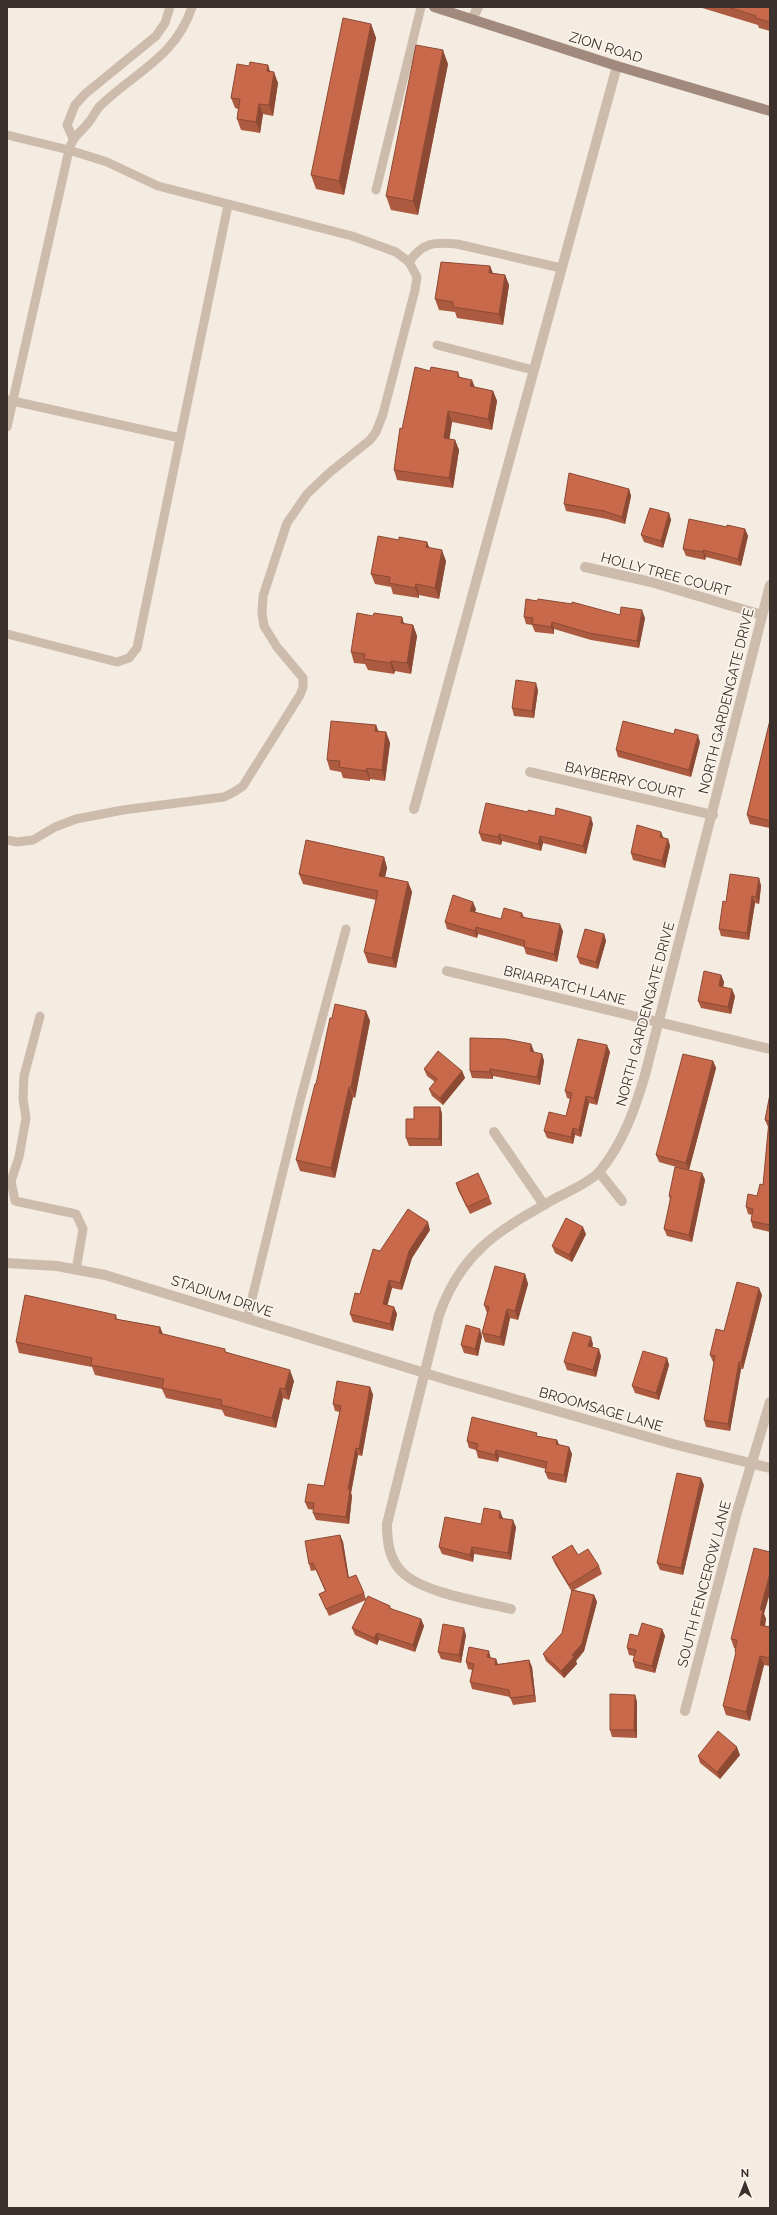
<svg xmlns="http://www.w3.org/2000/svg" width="777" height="2215" font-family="Raleway,sans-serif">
<rect width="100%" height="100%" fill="#f4ebe1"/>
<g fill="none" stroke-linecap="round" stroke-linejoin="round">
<g stroke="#cdbbac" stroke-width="9">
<polyline points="7,135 69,150 7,427"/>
<polyline points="73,138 67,125 75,105 85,94 156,36 165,23 170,7"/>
<polyline points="376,190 421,7"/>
<path d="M409,262C423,242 434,242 457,244L561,268"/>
<polyline points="437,345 533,370"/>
<polyline points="8,400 180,438"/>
<polyline points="7,634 117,662 129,658 137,648 228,205"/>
<path d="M7,840L17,842L33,840L55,827L76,819L123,810L224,797L234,792L243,786L300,695L303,687V678L277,647L264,626L262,613L263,596L287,523L307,494L329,473L370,440L376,432L383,414L415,290L417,277L409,262L396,252L352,236L158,186L107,162L69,150C74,134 79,135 88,123C93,118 95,111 100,106C136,71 175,58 192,7"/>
<polyline points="40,1016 24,1076 23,1099 26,1118 19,1157 11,1181 15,1201 76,1214 83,1229 76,1270"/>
<polyline points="247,1319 300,1101 346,929"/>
</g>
<g stroke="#cdbbac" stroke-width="10">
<polyline points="472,19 478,7"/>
<polyline points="585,567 651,582 762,615"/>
<polyline points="530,772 713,815"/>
<polyline points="414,809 617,66"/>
<polyline points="447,971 770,1049"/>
<polyline points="494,1132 544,1205"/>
<polyline points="599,1172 622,1201"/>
<polyline points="7,1263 57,1266 105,1275 451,1381 673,1444 770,1468"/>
<path d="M511,1609C482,1602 424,1593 403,1573C389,1560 387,1542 387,1524L439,1315C462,1250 500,1230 556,1198C568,1192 592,1181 600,1171C623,1143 635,1109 645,1075L770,585"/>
<polyline points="685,1711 737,1512 770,1402"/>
</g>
<polyline stroke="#a18a7d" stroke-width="10" points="434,7 617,66 770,111"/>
</g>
<g fill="#ac5a40">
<polygon points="699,7 770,7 770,31 759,28 758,25"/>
<polygon points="371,24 376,38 344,195 316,189 311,175"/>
<polygon points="448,64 418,215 391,210 386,196"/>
<polygon points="268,65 270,71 278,83 273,116 263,114 260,133 241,130 237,119 238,109 235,108 231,98 249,66"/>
<polygon points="490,266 493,273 505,275 509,285 503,325 457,318 455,312 439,310 435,299"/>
<polygon points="430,371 458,372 460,378 474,387 493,391 497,401 492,430 452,422 449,439 455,440 459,450 453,488 397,480 394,470 402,429"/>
<polygon points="629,489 631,496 625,524 607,519 566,511 564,504"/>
<polygon points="669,513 671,520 663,548 644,542 641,535"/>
<polygon points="727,527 745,529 748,536 741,566 706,557 705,560 686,556 683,549"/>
<polygon points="399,540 427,542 429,548 446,561 439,599 419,595 419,598 393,594 391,587 375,584 371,574"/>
<polygon points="620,615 645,618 639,648 591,640 554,629 554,634 535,632 532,625 526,624 524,617"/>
<polygon points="373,616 402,617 404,624 413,625 417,636 411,674 395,671 394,674 368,670 365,664 354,663 351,652"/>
<polygon points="538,690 534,718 514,716 512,708"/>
<polygon points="770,720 770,828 750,824 747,815"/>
<polygon points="376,725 378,732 386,732 390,743 385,781 370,779 370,781 343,778 341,772 330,770 327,760"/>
<polygon points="700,742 691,777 618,757 616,750"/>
<polygon points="528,812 555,816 593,824 586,854 543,843 541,851 502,841 501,845 482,841 479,833"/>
<polygon points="664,838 668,839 670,846 665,868 633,860 631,853"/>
<polygon points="384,857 387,868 385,877 408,882 412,892 396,968 368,963 364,952 376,900 303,884 299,874"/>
<polygon points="759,878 761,886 759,904 755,903 749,940 721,936 719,929 726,902"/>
<polygon points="476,909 475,912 501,919 522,913 524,917 563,931 557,962 526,954 524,947 478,934 477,938 447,929 445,922"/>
<polygon points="604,934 606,941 598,969 580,964 577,957"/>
<polygon points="721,975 724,982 723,987 735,996 731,1014 701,1008 698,1001"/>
<polygon points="366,1011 370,1021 355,1098 353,1097 335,1178 300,1171 296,1160 316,1084 332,1018"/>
<polygon points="534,1051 533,1052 542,1054 544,1061 540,1085 493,1076 493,1079 472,1078 470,1071"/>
<polygon points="610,1052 597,1105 589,1103 581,1137 575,1135 573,1144 547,1138 544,1131 566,1116 570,1099 567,1098 565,1091"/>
<polygon points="713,1061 716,1068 689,1170 702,1173 705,1180 692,1242 667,1236 664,1229 670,1200 669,1196 687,1170 659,1162 656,1155"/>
<polygon points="424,1069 462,1071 465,1078 443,1105 432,1096 429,1089 435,1082 427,1076"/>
<polygon points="770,1094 770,1232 753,1228 751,1221 752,1215 748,1214 746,1207 757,1196 763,1185 769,1127 768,1127 765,1120"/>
<polygon points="440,1107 442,1114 442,1146 409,1146 406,1138 414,1119"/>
<polygon points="456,1183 489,1197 492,1204 470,1214 458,1190"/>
<polygon points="430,1230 412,1258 402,1290 392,1288 387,1305 394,1307 397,1314 393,1331 353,1322 350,1314 380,1251"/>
<polygon points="586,1234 572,1262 555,1253 552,1246"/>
<polygon points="525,1274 528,1284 518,1320 510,1318 504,1346 485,1342 482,1333 487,1313 484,1305"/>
<polygon points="762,1295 743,1369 741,1369 730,1431 706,1427 704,1420 714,1362 713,1362 710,1355 724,1331"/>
<polygon points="116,1315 117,1319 160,1327 163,1334 227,1352 294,1381 289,1400 283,1398 276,1428 225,1416 222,1410 166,1398 162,1389 95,1375 92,1367 19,1353 16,1342"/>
<polygon points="482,1336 478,1356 464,1353 461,1345"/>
<polygon points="593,1344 592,1347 601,1356 596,1377 567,1370 564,1362"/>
<polygon points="667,1358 669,1365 659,1400 635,1393 632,1386"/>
<polygon points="370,1387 373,1395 362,1456 358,1455 351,1493 352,1496 349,1524 316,1520 313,1513 314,1510 308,1509 305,1502 324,1486 340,1412 335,1411 333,1404"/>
<polygon points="538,1436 557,1440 559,1445 569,1447 572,1454 566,1483 548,1479 545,1472 546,1469 499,1457 498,1462 478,1458 476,1450 469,1448 467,1441"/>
<polygon points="704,1485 683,1575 660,1570 657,1563"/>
<polygon points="503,1518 516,1527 511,1560 474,1554 473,1562 442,1554 439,1547 481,1524"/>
<polygon points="340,1535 343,1542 349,1578 364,1593 366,1599 390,1606 391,1609 421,1619 424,1626 415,1652 379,1640 377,1645 355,1635 352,1628 366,1600 329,1616 319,1594 325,1591 316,1570 311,1571 309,1564"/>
<polygon points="578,1555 599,1566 602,1574 574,1590 594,1595 597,1602 584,1651 576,1661 577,1664 564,1678 546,1661 543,1654 562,1633 572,1592 555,1564 552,1557"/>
<polygon points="764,1614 766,1619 765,1626 770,1627 770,1666 764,1665 750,1721 726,1715 723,1706 736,1654 735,1651 735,1648 734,1648 731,1639"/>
<polygon points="662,1629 665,1636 655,1673 635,1668 633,1661 634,1656 629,1655 627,1648 638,1636"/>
<polygon points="466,1635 461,1663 441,1659 438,1652"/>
<polygon points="491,1658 496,1659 498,1664 529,1660 532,1667 536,1702 513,1705 510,1697 472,1689 470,1682 472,1670 468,1669 466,1662"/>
<polygon points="635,1695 637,1702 637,1738 612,1737 610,1730"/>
<polygon points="740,1755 720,1779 700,1763 698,1756"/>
</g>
<g fill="#8c4a34">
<polygon points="371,24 376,38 344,195 339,181"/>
<polygon points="443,50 448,64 418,215 413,201"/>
<polygon points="268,65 271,76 267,71"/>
<polygon points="274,72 278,83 273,116 269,105"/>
<polygon points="259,104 263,114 260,133 256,122"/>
<polygon points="490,266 494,277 489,273"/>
<polygon points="505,275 509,285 503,325 499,314"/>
<polygon points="472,380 476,390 470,386"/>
<polygon points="493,391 497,401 492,430 488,419"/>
<polygon points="448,411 452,422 448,449 444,438"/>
<polygon points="455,440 459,450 453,488 449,478"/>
<polygon points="629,489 631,496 625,524 622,517"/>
<polygon points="669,513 671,520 663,548 661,541"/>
<polygon points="745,529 748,536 741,566 738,559"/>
<polygon points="427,542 431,552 426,547"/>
<polygon points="442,550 446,561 439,599 435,588"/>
<polygon points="703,550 706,557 705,560 703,552"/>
<polygon points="416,584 419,595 419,598 415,588"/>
<polygon points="642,610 645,618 639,648 637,641"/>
<polygon points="402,617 405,628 401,623"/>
<polygon points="552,622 554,629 554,634 551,627"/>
<polygon points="413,625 417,636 411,674 407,663"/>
<polygon points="391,661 395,671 394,674 390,663"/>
<polygon points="536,683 538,690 534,718 532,711"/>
<polygon points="376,725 380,735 375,731"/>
<polygon points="386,732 390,743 385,781 382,770"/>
<polygon points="698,735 700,742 691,777 689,770"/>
<polygon points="367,768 370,779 370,781 366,771"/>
<polygon points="591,817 593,824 586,854 583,846"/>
<polygon points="661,832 664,839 660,837"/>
<polygon points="499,834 502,841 501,845 498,837"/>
<polygon points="540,836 543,843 541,851 538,844"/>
<polygon points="668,839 670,846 665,868 662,861"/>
<polygon points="384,857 387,868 383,886 379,876"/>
<polygon points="759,878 761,886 759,904 756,897"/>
<polygon points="408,882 412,892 396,968 392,958"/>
<polygon points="752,896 755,903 749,940 747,933"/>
<polygon points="473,902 476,909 473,918 470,911"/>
<polygon points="560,924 563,931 557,962 554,954"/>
<polygon points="476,927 478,934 477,938 475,931"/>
<polygon points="604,934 606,941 598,969 596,962"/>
<polygon points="721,975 724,982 722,993 719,986"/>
<polygon points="732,989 735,996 731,1014 728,1007"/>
<polygon points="366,1011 370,1021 355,1098 351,1087"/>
<polygon points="531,1044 534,1051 532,1058 530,1051"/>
<polygon points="607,1045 610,1052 597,1105 594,1098"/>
<polygon points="542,1054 544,1061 540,1085 537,1077"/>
<polygon points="713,1061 716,1068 689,1170 686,1163"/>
<polygon points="490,1069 493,1076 493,1079 490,1072"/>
<polygon points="462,1071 465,1078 443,1105 440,1098"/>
<polygon points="349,1087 353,1097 335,1178 331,1168"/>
<polygon points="586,1096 589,1103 581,1137 579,1130"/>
<polygon points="440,1107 442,1114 442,1146 439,1139"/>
<polygon points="573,1128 575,1135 573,1144 571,1137"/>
<polygon points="702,1173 705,1180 692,1242 689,1235"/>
<polygon points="428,1222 430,1230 412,1258 402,1290 400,1283 409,1251"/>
<polygon points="583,1227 586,1234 572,1262 569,1255"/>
<polygon points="525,1274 528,1284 518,1320 515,1311"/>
<polygon points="389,1280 392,1288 386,1311 383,1304"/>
<polygon points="759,1288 762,1295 743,1369 741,1362"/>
<polygon points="394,1307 397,1314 393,1331 390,1324"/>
<polygon points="507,1309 510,1318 504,1346 500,1337"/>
<polygon points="160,1327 164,1338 159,1333"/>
<polygon points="480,1329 482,1336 478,1356 475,1349"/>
<polygon points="591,1337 593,1344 591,1353 588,1346"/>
<polygon points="599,1349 601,1356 596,1377 593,1370"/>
<polygon points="667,1358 669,1365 659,1400 656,1393"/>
<polygon points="739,1362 741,1369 730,1431 728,1424"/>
<polygon points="290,1370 294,1381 289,1400 285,1389"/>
<polygon points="370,1387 373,1395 362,1456 359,1449"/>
<polygon points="280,1388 283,1398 276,1428 272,1418"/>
<polygon points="557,1440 560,1447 556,1444"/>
<polygon points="569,1447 572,1454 566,1483 564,1475"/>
<polygon points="356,1448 358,1455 351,1493 352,1496 349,1524 346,1517 348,1489"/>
<polygon points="496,1450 499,1457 498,1462 495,1455"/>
<polygon points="701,1478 704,1485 683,1575 681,1568"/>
<polygon points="500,1511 503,1518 502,1525 499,1518"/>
<polygon points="513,1520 516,1527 511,1560 508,1553"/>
<polygon points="340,1535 343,1542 350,1586 348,1578"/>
<polygon points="472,1547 474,1554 473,1562 470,1555"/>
<polygon points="770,1573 770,1593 764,1614 766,1619 763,1634 760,1625 760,1610"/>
<polygon points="594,1595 597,1602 584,1651 576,1661 577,1664 564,1678 561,1671 572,1655"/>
<polygon points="421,1619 424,1626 415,1652 413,1645"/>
<polygon points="464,1628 466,1635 461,1663 459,1655"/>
<polygon points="662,1629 665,1636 655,1673 652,1666"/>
<polygon points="377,1633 379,1640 377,1645 374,1638"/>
<polygon points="489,1651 491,1659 487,1657"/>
<polygon points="760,1656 764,1665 750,1721 746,1712"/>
<polygon points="496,1659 498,1666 495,1665"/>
<polygon points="529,1660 532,1667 536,1702 534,1695"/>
<polygon points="635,1695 637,1702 637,1738 634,1730"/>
<polygon points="737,1747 740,1755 720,1779 717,1772"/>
</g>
<g fill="#c8694b" stroke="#8c4a34">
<polygon points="728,7 770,7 770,22 755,18 756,16"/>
<polygon points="343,18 371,24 339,181 311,175"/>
<polygon points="416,45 443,50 413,201 386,196"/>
<polygon points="250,62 268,65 267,71 274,72 269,105 259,104 256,122 237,119 240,99 231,98 237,64 249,66"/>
<polygon points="441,262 490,266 489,273 505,275 499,314 453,307 453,302 435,299"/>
<polygon points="415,367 430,371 431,367 458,372 458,377 472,380 470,386 493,391 488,419 448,411 444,438 455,440 449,478 394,470 400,428 402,429"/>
<polygon points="569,473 629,489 622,517 604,511 564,504"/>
<polygon points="650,508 669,513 661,541 641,535"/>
<polygon points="689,519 727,527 727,525 745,529 738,559 703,550 703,552 683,549"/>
<polygon points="378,536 399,540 399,537 427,542 426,547 442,550 435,588 416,584 415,588 389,583 390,577 371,574"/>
<polygon points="526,599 537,601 538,599 572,604 572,602 620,615 621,607 642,610 637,641 589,633 552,622 551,627 532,624 533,618 524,617"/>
<polygon points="357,613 373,616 374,613 402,617 401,623 413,625 407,663 391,661 390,663 364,659 365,654 351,652"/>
<polygon points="516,680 536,683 532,711 512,708"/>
<polygon points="770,720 770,821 747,815"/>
<polygon points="331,721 376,725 375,731 386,732 382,770 367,768 366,771 339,767 340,761 327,760"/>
<polygon points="623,721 674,734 675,729 698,735 689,770 616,750"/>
<polygon points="486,803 528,812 528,810 555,816 556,808 591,817 583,846 540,836 538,844 499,834 498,837 479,833"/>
<polygon points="637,825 661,832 660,837 668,839 662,861 631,853"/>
<polygon points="306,840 384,857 379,876 408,882 392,958 364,952 378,891 299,874"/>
<polygon points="730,874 759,878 756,897 752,896 747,933 719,929 723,901 726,902"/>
<polygon points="453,895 473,902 470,911 501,919 504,908 522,913 521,917 560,924 554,954 524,947 525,941 476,927 475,931 445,922"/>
<polygon points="585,929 604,934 596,962 577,957"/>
<polygon points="704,971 721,975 719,986 732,989 728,1007 698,1001"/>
<polygon points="335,1004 366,1011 351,1087 349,1087 331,1168 296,1160 315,1084 316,1084 330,1018 332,1018"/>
<polygon points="470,1038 506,1039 531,1044 530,1051 542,1054 537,1077 490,1069 490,1072 470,1071"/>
<polygon points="578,1039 607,1045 594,1098 586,1096 579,1130 573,1128 571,1137 544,1131 549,1112 566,1116 572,1093 565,1091"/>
<polygon points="438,1051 462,1071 440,1098 429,1089 437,1079 424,1069"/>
<polygon points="683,1054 713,1061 686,1163 656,1155"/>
<polygon points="770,1094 770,1225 751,1221 753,1209 746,1207 748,1194 757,1196 760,1184 763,1185 769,1121 765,1120"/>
<polygon points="414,1107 440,1107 439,1139 406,1138 406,1119 414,1119"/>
<polygon points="675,1167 702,1173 689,1235 664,1229 671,1196 669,1196"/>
<polygon points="478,1173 489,1197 467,1207 456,1183"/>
<polygon points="408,1209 428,1222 409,1251 400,1283 389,1280 383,1304 394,1307 390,1324 350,1314 355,1293 360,1294 373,1249 380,1251"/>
<polygon points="566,1218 583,1227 569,1255 552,1246"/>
<polygon points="495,1266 525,1274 515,1311 507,1309 500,1337 482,1333 489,1307 484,1305"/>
<polygon points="737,1282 759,1288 741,1362 739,1362 728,1424 704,1420 715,1356 710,1355 716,1329 724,1331"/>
<polygon points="25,1295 116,1315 115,1319 160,1327 159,1333 225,1349 225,1352 290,1370 285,1389 280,1388 272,1418 221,1405 222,1400 162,1388 164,1379 91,1365 92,1358 16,1342"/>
<polygon points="466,1325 480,1329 475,1349 461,1345"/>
<polygon points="573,1332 591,1337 588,1346 599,1349 593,1370 564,1362"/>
<polygon points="643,1351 667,1358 656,1393 632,1386"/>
<polygon points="337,1381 370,1387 359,1449 356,1448 348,1489 350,1489 346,1517 313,1513 314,1503 305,1502 308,1484 324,1486 341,1406 333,1404"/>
<polygon points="472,1417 537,1433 536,1436 557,1440 556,1444 569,1447 564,1475 545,1472 547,1462 496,1450 495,1455 476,1450 478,1444 467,1441"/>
<polygon points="677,1473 701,1478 681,1568 657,1563"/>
<polygon points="484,1508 500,1511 499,1518 513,1520 508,1553 472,1547 470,1555 439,1547 445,1517 481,1524"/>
<polygon points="340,1535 348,1578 356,1575 364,1593 326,1609 319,1594 326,1591 313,1563 309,1564 305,1541"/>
<polygon points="572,1545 578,1555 588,1549 599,1566 569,1585 552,1557"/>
<polygon points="754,1548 770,1552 770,1573 760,1610 763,1610 760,1625 770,1627 770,1658 760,1656 746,1712 723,1706 736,1652 735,1651 737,1640 731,1639"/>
<polygon points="572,1590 594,1595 582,1644 572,1655 574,1657 561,1671 543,1654 562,1633"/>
<polygon points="368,1596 390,1606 389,1608 421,1619 413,1645 377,1633 374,1638 352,1628"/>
<polygon points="642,1623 662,1629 652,1666 633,1661 636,1650 627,1648 630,1634 638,1636"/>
<polygon points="443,1624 464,1628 459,1655 438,1652"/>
<polygon points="469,1647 489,1651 487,1657 496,1659 495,1665 529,1660 534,1695 510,1698 509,1690 470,1682 474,1664 466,1662"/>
<polygon points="610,1694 635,1695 634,1730 610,1730"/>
<polygon points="718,1731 737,1747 717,1772 698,1756"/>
</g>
<g text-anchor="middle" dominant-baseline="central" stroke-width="3.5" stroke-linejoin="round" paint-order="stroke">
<g font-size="14" fill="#3b302b" stroke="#fbf5ee">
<text transform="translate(606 47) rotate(17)">ZION ROAD</text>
<text transform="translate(666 574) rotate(15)">HOLLY TREE COURT</text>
<text transform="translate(726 701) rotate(-76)">NORTH GARDENGATE DRIVE</text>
<text transform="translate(625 780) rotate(13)">BAYBERRY COURT</text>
<text transform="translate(565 985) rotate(14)">BRIARPATCH LANE</text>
<text transform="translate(645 1014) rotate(-75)">NORTH GARDENGATE DRIVE</text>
<text transform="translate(222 1296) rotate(18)">STADIUM DRIVE</text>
<text transform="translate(601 1409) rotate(16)">BROOMSAGE LANE</text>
<text transform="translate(704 1584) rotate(-75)">SOUTH FENCEROW LANE</text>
</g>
</g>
<rect width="777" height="2215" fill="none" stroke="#3b302b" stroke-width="16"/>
<g transform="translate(745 2183)" stroke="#fbf5ee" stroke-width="3" paint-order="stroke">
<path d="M0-3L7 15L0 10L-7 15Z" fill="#3b302b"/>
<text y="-6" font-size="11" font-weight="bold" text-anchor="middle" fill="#3b302b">N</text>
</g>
</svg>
